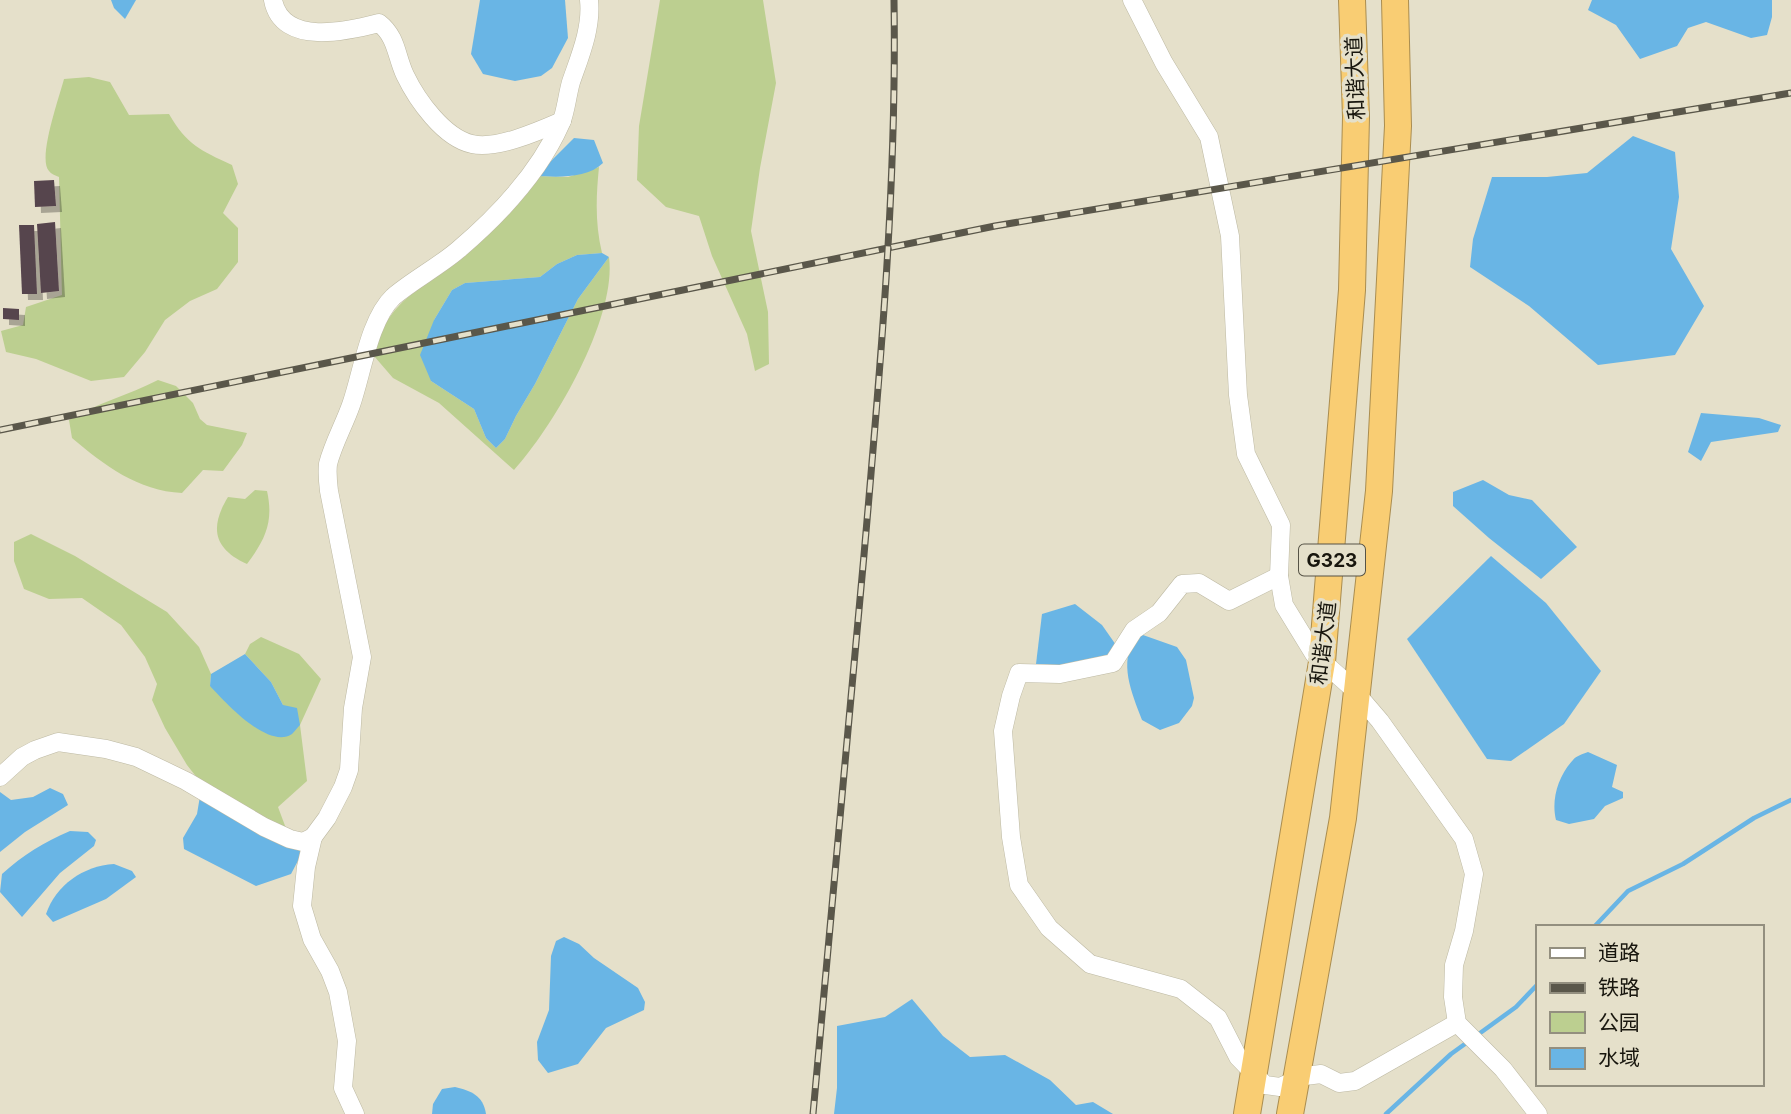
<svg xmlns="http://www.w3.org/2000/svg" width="1791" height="1114" font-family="Inter,'Noto Sans SC',sans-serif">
<defs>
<filter id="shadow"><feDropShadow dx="6" dy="6" stdDeviation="0" flood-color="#0004"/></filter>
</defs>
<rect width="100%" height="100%" fill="#e5e0ca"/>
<g fill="#bccf90">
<polygon points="660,0 763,0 776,83 760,168 751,231 768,312 769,364 755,371 747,334 712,256 699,216 666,207 637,180 639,126"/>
<path d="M89,77L110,82L129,115L169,114C187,145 200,150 232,165L238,184L223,213L238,228V262L217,289L190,301L165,320L145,352L124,377L91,381L36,359L6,352L1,331L23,325L26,307L62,295L59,177C55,175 51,174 49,171C37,159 60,95 64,79Z"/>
<path d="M599,167C596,197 595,224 602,253L577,255L557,264L540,277L465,283L452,290L434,320L431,381L474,409L486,438L496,448L505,439L516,416L535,384L578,299L609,257C617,318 554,426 514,470L439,403L393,378L374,356C387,296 424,292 463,254C488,230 512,202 536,176L568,177Z"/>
<path d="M158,380L176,386L193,403L200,419L207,425L247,433L242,445L223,471L203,470L182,493C138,491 104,465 72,438L69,420C97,403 129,395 158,380Z"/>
<path d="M255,490L267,491C274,522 265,540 247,564C214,549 209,528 228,497L245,499Z"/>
<polygon points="31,534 75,556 167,612 199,647 211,674 210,686 283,705 271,682 245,654 250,644 261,637 299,654 321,679 300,725 307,781 278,807 290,839 209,793 187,765 165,728 152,700 157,684 145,657 121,625 82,598 49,599 24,589 14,561 14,542"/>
</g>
<g fill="#69b5e5">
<polygon points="111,0 136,0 125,19 114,8"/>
<polygon points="480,0 565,0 568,38 552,68 541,76 515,81 483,74 471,54"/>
<polygon points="1592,0 1772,0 1772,17 1767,35 1751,38 1706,22 1688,28 1677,46 1640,59 1616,25 1588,10"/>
<polygon points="1633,136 1675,152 1679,197 1671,249 1704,306 1675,355 1598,365 1529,306 1470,267 1473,239 1492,177 1547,177 1587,173"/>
<path d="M574,138L594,140L603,163C587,179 557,177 536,176Z"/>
<polygon points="602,253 609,257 578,299 535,384 516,416 505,439 496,448 486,438 474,409 431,381 420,355 434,320 452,290 465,283 540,277 557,264 577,255"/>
<polygon points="1701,413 1759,418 1781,425 1778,432 1711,442 1701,461 1688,452"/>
<polygon points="1483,480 1509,495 1532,500 1577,547 1541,579 1489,538 1453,506 1453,492"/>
<polygon points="1491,556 1546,603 1601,671 1564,724 1511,761 1487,759 1407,639"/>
<polygon points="1075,604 1102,625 1116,645 1108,657 1061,666 1036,664 1042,614"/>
<path d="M1143,635L1177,647L1186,660L1194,698L1192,706L1179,723L1160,730L1142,720C1131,691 1119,664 1135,636Z"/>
<path d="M245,654L271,682L283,705L297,708L300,725C297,728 295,731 292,734C268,750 225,702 210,686L211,674Z"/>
<path d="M1588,752L1617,765L1612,787L1623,792V798L1605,806L1594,819L1569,824L1556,820C1551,800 1558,776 1573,760C1576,756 1583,754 1588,752Z"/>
<polygon points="50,788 63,794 68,805 25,832 0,852 0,792 11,800 33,797"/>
<polygon points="200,796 301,849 301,855 291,874 256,886 184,849 183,838 197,814"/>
<path d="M70,831L88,832L96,840L94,846L60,873L22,917L0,892L2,874C23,855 44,842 70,831Z"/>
<path d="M114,864L132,871L136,877L106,899L53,922L46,914C56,885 83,866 114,864Z"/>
<polygon points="564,937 579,944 594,958 638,988 645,1002 644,1010 606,1028 578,1064 548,1073 538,1060 537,1042 549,1010 551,956 556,941"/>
<polygon points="912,999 943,1036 970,1057 1005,1055 1050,1080 1076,1105 1093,1102 1113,1114 834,1114 837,1088 837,1026 885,1017"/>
<path d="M455,1087C471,1091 483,1095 486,1114H432L433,1104L442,1089Z"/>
</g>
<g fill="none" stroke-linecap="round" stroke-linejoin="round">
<g stroke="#69b5e5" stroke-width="4.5">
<polyline points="1594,927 1628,891 1683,864 1754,818 1791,800"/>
<polyline points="1476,1036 1516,1007 1537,985"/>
<polyline points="1386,1114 1451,1054 1469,1041"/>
</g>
</g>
<g fill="#57444d" filter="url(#shadow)">
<polygon points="54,180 56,206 35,207 34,181"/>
<polygon points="55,222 59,291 41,293 37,224"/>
<polygon points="19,225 34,225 37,294 22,294"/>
<polygon points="3,308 19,309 19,320 3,319"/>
</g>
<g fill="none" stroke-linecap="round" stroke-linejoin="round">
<defs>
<g id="minor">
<path d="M273,0C282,47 348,31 379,23C397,37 396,56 405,75C417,100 444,138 472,144C496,150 539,131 562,121"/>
<polyline points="1132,0 1164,63 1209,137 1230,236 1238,395 1246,454 1281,525 1279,576 1284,605 1314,654 1350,686 1380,721 1464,839 1474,874 1464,931 1454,965 1453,997 1457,1023 1503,1069 1538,1114"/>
<polyline points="1279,576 1229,601 1199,583 1182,584 1159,613 1134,630 1113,663 1060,674 1019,673 1011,696 1003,731 1011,837 1019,885 1049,928 1090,964 1181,989 1218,1018 1238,1057 1265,1085 1280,1087 1305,1076 1321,1074 1339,1083 1355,1081 1457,1023"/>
<path d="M0,777L22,757L35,750L58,742L106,749L136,757L186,781L264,827L290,839L303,842L313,837L327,818L343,787L349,770L353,708L362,657L329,491C328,483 327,473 328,464C333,444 344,425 351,405C362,374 369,320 393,297C413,280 438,267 458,250C498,216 539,173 561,123C566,111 567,96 571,82C580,56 592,28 589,0"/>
<polyline points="313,837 306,867 302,906 312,939 330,971 338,992 347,1041 343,1088 355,1114"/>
</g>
<g id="highway">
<polyline points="1247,1114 1322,662 1352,290 1356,117 1352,0"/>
<polyline points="1290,1114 1343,818 1379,491 1398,126 1395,0"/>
</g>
</defs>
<use href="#minor" stroke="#bdb9a3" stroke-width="19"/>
<use href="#highway" stroke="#aa8d50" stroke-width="28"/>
<use href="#minor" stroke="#fff" stroke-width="18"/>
<use href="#highway" stroke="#f9cd73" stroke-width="26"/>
<defs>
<g id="rail">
<polyline points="0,430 995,226 1791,93"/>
<path d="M813,1114C830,928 847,741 864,555C880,371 897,185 894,0"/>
</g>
</defs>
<use href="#rail" stroke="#5a574a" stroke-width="7"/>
<use href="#rail" stroke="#e5e0ca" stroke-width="4.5" stroke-dasharray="13" stroke-linecap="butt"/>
</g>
<g text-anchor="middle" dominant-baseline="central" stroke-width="7" stroke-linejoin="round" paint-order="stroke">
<rect fill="#e5e0ca" stroke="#565346" stroke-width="2" x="1299" y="544.5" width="66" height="31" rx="5"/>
<g font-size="19" font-weight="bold" fill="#18160e">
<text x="1332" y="560">G323</text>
</g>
<g font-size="21" fill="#18160e" stroke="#e5e0ca">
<text transform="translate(1355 78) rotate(-92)">和谐大道</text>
<text transform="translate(1323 643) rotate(-83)">和谐大道</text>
</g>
</g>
<rect x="1536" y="925" width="228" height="161" fill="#e5e0ca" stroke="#938f7f" stroke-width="2"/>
<rect x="1550" y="948" width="35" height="10" fill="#ffffff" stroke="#938f7f" stroke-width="2"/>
<text x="1598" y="960" font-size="21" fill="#18160e">道路</text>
<rect x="1550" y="983" width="35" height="10" fill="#5a574a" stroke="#938f7f" stroke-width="2"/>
<text x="1598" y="995" font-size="21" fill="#18160e">铁路</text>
<rect x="1550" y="1012" width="35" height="21" fill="#bccf90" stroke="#938f7f" stroke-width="2"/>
<text x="1598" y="1030" font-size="21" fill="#18160e">公园</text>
<rect x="1550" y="1048" width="35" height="21" fill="#69b5e5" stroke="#938f7f" stroke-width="2"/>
<text x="1598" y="1065" font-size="21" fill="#18160e">水域</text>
</svg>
